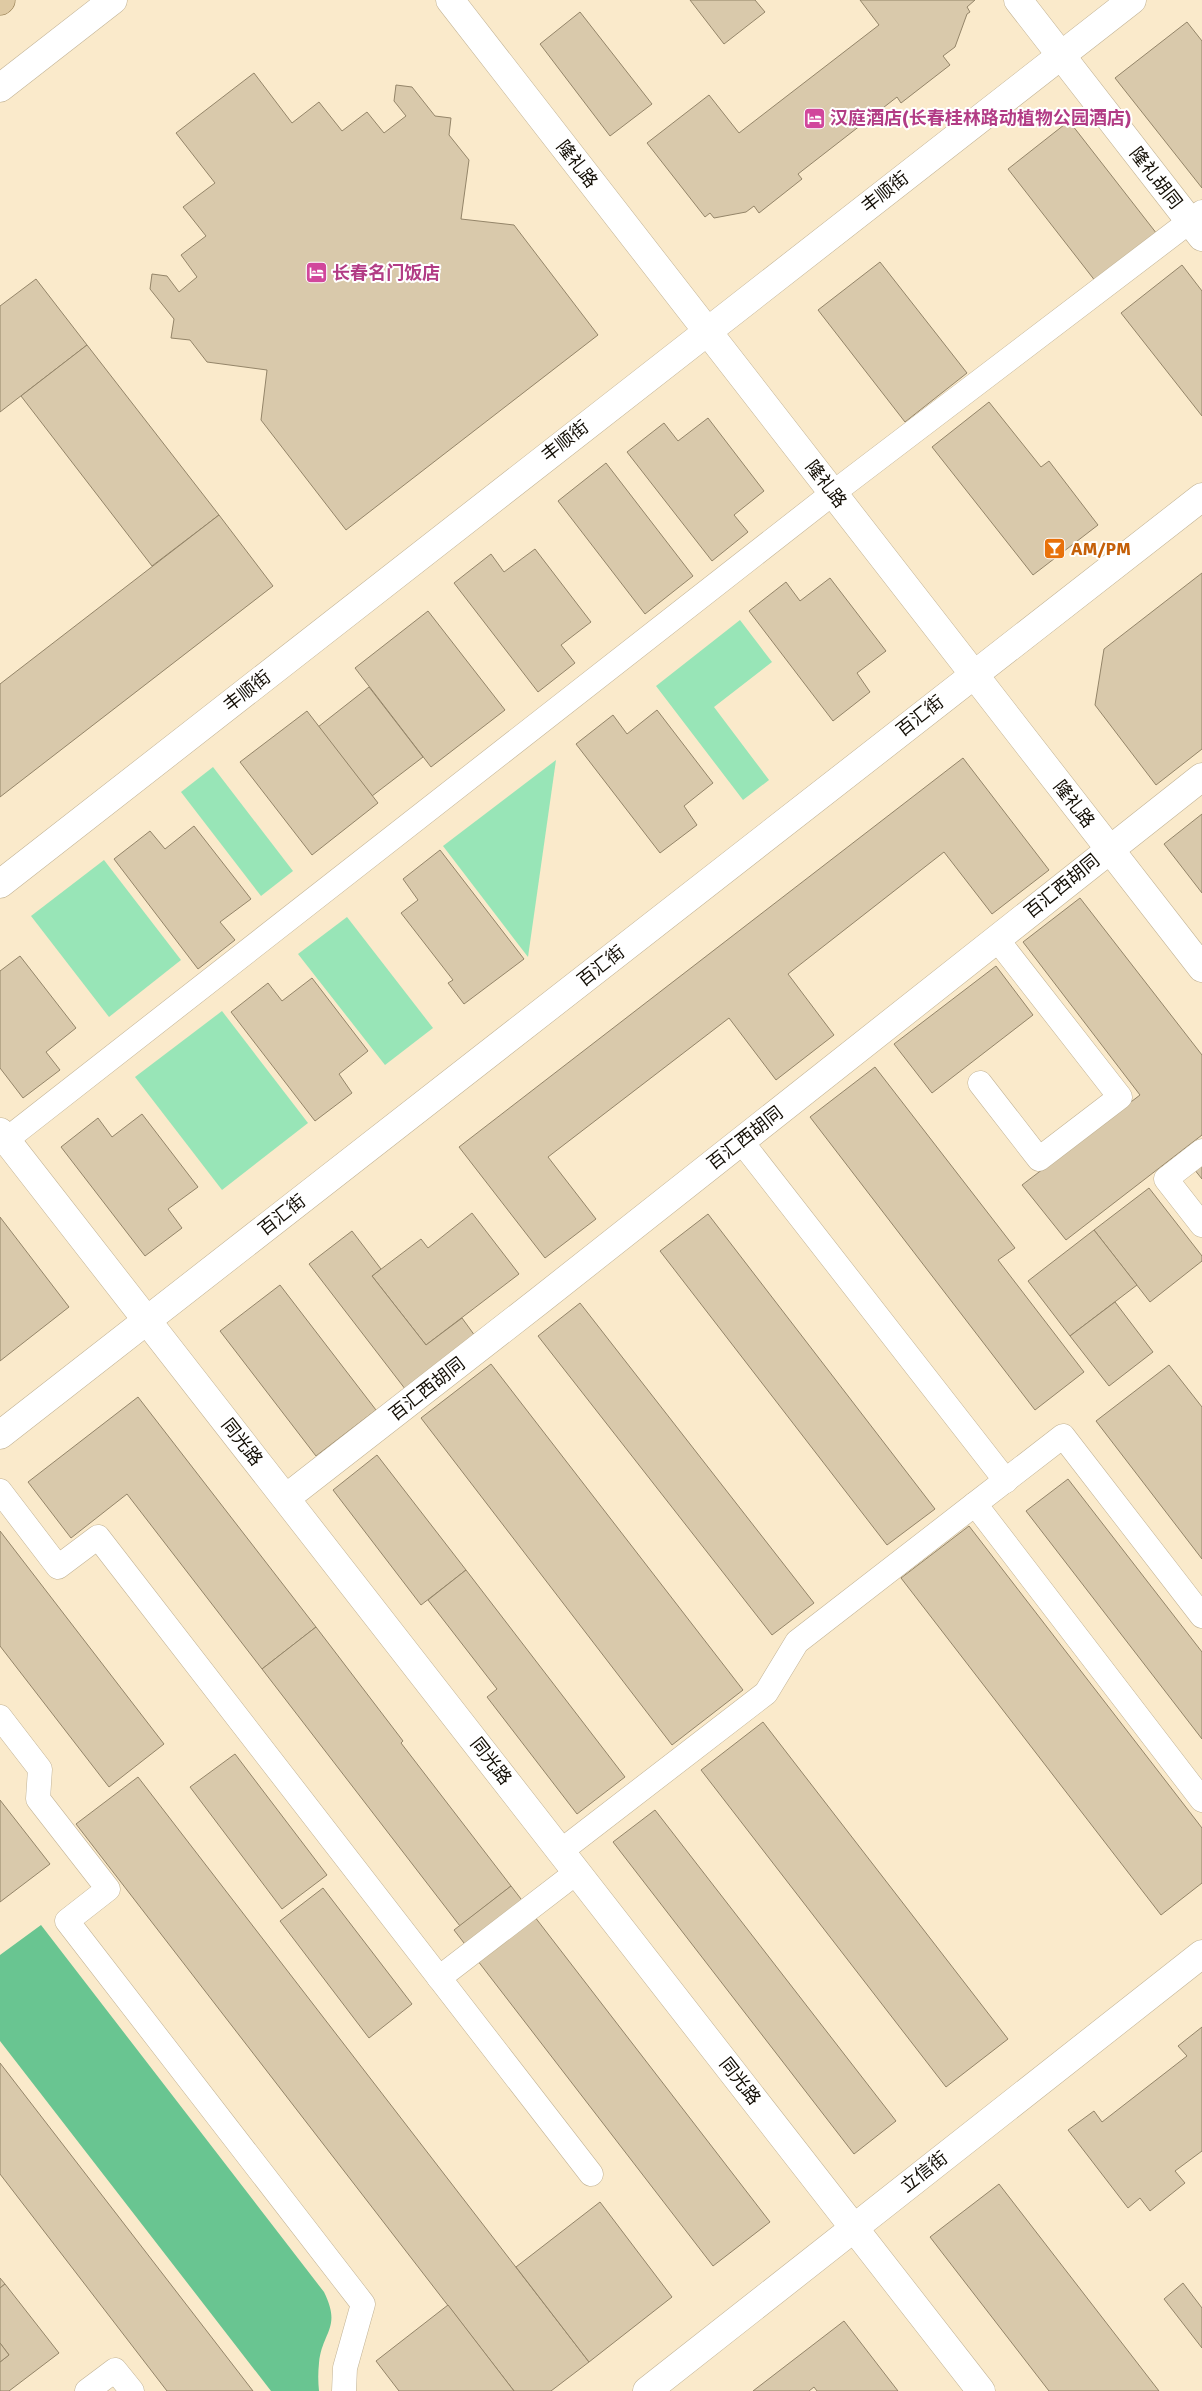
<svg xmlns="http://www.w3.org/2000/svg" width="1202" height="2391" font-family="Signika,'Noto Sans SC',sans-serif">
<rect width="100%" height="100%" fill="#faeacb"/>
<g fill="#98e5b7">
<polygon points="740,620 772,662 714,707 769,780 743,800 656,686"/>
<polygon points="556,760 528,957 443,846"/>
<polygon points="213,767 293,871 261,896 181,792"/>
<polygon points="104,860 181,960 109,1017 31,916"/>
<polygon points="347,917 433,1028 385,1065 298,954"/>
<polygon points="222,1011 308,1123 222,1190 135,1077"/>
</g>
<path fill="#69c591" d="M41,1925L324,2292C342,2328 322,2332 319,2363C318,2372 318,2382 319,2391H271L0,2041V1955Z"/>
<g fill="#d9c9ab" stroke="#948569">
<polygon points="690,0 755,0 765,12 724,44"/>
<polygon points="860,0 975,0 967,7 970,12 967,14 955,47 943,56 950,65 901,103 897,97 798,174 802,179 759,213 754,206 746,212 714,218 710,213 705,217 647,143 709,95 739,133 879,25"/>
<polygon points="580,12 652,104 610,136 540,44"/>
<polygon points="1187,22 1202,41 1202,188 1115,78"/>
<polygon points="254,73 292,123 319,102 342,131 367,112 384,133 406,116 394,101 396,85 412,87 435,116 451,118 449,135 469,160 461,219 514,225 598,335 346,530 261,420 267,370 207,362 190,340 171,338 174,319 150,289 152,274 167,276 179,292 197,277 181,255 206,236 183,207 215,183 176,133"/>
<polygon points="1069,121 1157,234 1096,282 1008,169"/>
<polygon points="880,262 967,373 905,422 818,310"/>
<polygon points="1182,265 1202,291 1202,416 1121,313"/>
<polygon points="36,279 87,345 0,412 0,306"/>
<polygon points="87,345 219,515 152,566 21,396"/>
<polygon points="989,402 1041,467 1049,461 1098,525 1033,575 932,447"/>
<polygon points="708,418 764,491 734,515 748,532 712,561 627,452 664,423 678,441"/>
<polygon points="606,463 693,576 645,614 558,501"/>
<polygon points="219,515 273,586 0,797 0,684"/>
<polygon points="535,549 591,622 561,645 575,663 538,692 454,583 491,554 504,572"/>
<polygon points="1202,573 1202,749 1156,785 1095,705 1104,649"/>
<polygon points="830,578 886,651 857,673 870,692 833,721 749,611 786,582 800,601"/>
<polygon points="428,611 505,710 431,767 355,668"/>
<polygon points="369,687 423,757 372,796 318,727"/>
<polygon points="657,710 713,783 684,806 697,825 660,853 576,744 613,715 627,734"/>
<polygon points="307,711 378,803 312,855 240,762"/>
<polygon points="963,758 1049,870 992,914 944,852 788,974 834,1035 776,1080 729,1018 548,1157 596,1219 545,1258 459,1147"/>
<polygon points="1202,814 1202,893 1164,844"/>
<polygon points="194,826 251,899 220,922 235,940 198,969 114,859 150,831 165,849"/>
<polygon points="440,850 524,959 464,1004 448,983 453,980 401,913 418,900 403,879"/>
<polygon points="1080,898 1202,1055 1202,1135 1066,1240 1022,1185 1140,1095 1023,942"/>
<polygon points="20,956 76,1028 46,1052 60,1070 23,1098 0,1068 0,971"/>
<polygon points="996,966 1033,1015 932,1093 894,1044"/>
<polygon points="312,978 368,1051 339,1074 352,1093 315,1121 231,1012 268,983 282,1001"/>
<polygon points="875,1067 1015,1248 998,1260 1084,1372 1035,1410 810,1117"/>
<polygon points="142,1114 198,1187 168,1209 182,1228 145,1256 61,1147 98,1118 112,1137"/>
<polygon points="1202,1163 1202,1179 1194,1169"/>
<polygon points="1149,1188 1202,1256 1202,1261 1150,1302 1094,1230"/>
<polygon points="472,1213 519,1274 426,1345 372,1276 421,1239 428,1248"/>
<polygon points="708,1214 935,1509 887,1545 660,1251"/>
<polygon points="0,1217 69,1307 0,1361"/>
<polygon points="1094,1230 1137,1285 1070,1336 1028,1281"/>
<polygon points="352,1231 381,1269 372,1276 426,1345 462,1318 478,1340 409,1394 309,1264"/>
<polygon points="280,1285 376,1410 316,1456 220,1331"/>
<polygon points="1115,1302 1153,1352 1109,1386 1070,1336"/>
<polygon points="580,1303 814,1603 772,1635 538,1336"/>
<polygon points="491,1364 743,1690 672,1745 421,1418"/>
<polygon points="1169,1365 1202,1407 1202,1559 1096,1421"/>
<polygon points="138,1397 316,1627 262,1669 127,1494 71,1538 28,1482"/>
<polygon points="377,1455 466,1570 421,1605 333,1490"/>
<polygon points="1068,1479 1202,1652 1202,1739 1026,1511"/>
<polygon points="969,1526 1202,1828 1202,1883 1161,1915 901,1578"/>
<polygon points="0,1531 164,1744 109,1787 0,1646"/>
<polygon points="466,1570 625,1777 577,1814 487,1697 497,1689 428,1600"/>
<polygon points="316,1627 403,1741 401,1743 511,1886 460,1926 262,1669"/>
<polygon points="763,1722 1008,2039 946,2087 701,1770"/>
<polygon points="235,1754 327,1875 282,1909 190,1787"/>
<polygon points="138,1777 589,2362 551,2391 514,2391 76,1824"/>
<polygon points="0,1800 50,1864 0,1902"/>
<polygon points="655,1810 896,2121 854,2154 613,1842"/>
<polygon points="511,1886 770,2222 713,2266 454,1930"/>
<polygon points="323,1888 412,2004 369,2038 280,1921"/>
<polygon points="1202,2027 1202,2151 1175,2171 1185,2183 1150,2211 1140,2198 1128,2208 1068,2130 1094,2111 1102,2122 1187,2056 1178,2046"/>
<polygon points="0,2063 253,2391 167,2391 0,2174"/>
<polygon points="999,2184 1159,2391 1049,2391 930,2237"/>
<polygon points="600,2202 672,2297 589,2362 516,2267"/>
<polygon points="0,2278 5,2284 0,2288"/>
<polygon points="1183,2283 1202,2308 1202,2348 1164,2299"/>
<polygon points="5,2284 59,2353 9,2391 0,2391 0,2362 9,2355 0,2343 0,2288"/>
<polygon points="448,2305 514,2391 399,2391 376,2361"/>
<polygon points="844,2321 898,2391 817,2391 814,2387 809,2391 753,2391"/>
<polygon points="0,2343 9,2355 0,2362"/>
</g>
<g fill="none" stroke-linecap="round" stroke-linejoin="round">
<defs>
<g id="lane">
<polyline points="980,1083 1039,1159 1120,1097 996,938"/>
<polyline points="6,1140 833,493 1202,212"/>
<polyline points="741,1141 1006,1481"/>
<polyline points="1202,1151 1166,1179 1202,1225"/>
<polyline points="0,1491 58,1567 98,1537 591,2174"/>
<polyline points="975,1504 1063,1436 1202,1616"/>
<polyline points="0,1717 40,1769 38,1799 108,1889 67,1921 363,2304 345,2368 344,2391"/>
<polyline points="561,1851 766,1693 797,1642 975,1504 1202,1800"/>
<polyline points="439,1978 577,1872"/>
<polyline points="87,2391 115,2370 132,2391"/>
</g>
<g id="street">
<polyline points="1018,0 1202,237"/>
<polyline points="286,1498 539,1301 1202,777"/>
</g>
<g id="secondary">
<polyline points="450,0 1202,968"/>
<polyline points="0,88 113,0"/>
<polyline points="0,884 1132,0"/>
<polyline points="0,1132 981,2391"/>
<polyline points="0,1435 1202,497"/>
<polyline points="647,2391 1202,1954"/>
</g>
<polyline id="primary" points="0,1 1,0"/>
</defs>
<use href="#lane" stroke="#c2b395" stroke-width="25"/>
<use href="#street" stroke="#c2b395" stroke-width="29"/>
<use href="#secondary" stroke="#c2b395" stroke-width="29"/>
<use href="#primary" stroke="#897143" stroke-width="29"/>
<use href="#lane" stroke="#fff" stroke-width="24"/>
<use href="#street" stroke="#fff" stroke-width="28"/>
<use href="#secondary" stroke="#fff" stroke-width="28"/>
<use href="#primary" stroke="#dfcaa3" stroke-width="28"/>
</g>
<defs>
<symbol id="hotel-square" viewBox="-11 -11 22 22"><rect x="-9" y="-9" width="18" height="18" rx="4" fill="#d1479c" stroke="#fff"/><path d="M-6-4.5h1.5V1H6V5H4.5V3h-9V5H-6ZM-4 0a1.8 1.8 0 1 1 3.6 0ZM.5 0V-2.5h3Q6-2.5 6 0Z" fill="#fff"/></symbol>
<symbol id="bar-square" viewBox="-11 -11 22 22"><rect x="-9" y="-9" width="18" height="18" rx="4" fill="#e8710a" stroke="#fff"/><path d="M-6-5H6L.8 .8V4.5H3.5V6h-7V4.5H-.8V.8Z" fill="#fff"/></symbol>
</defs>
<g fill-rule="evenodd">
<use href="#hotel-square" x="802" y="106" width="25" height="25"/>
<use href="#hotel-square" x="304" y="260" width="25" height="25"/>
<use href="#bar-square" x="1042" y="536" width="25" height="25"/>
</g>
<g text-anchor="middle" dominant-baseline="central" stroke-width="4" stroke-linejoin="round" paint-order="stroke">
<g font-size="18" font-weight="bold" fill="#b23c85" stroke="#fff" text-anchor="start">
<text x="830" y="118">汉庭酒店(长春桂林路动植物公园酒店)</text>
<text x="332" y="273">长春名门饭店</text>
</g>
<g font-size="18" fill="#120d04" stroke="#fff">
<text transform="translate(577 164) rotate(52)">隆礼路</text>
<text transform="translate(1156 178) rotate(52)">隆礼胡同</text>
<text transform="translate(885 192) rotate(-38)">丰顺街</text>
<text transform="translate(565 441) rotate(-38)">丰顺街</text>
<text transform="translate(826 484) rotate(52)">隆礼路</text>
<text transform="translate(247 691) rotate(-38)">丰顺街</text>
<text transform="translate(920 716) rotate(-38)">百汇街</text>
<text transform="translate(1074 804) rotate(52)">隆礼路</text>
<text transform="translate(1062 886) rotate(-39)">百汇西胡同</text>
<text transform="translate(601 966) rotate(-38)">百汇街</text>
<text transform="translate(745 1138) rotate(-38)">百汇西胡同</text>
<text transform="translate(282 1215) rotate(-38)">百汇街</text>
<text transform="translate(427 1389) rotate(-38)">百汇西胡同</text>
<text transform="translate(242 1442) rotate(52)">同光路</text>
<text transform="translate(491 1761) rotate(52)">同光路</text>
<text transform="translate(740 2081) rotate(52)">同光路</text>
<text transform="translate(924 2172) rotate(-38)">立信街</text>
</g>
<g font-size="18" font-weight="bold" fill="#c56008" stroke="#fff" text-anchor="start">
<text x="1071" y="549">AM/PM</text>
</g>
</g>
</svg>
